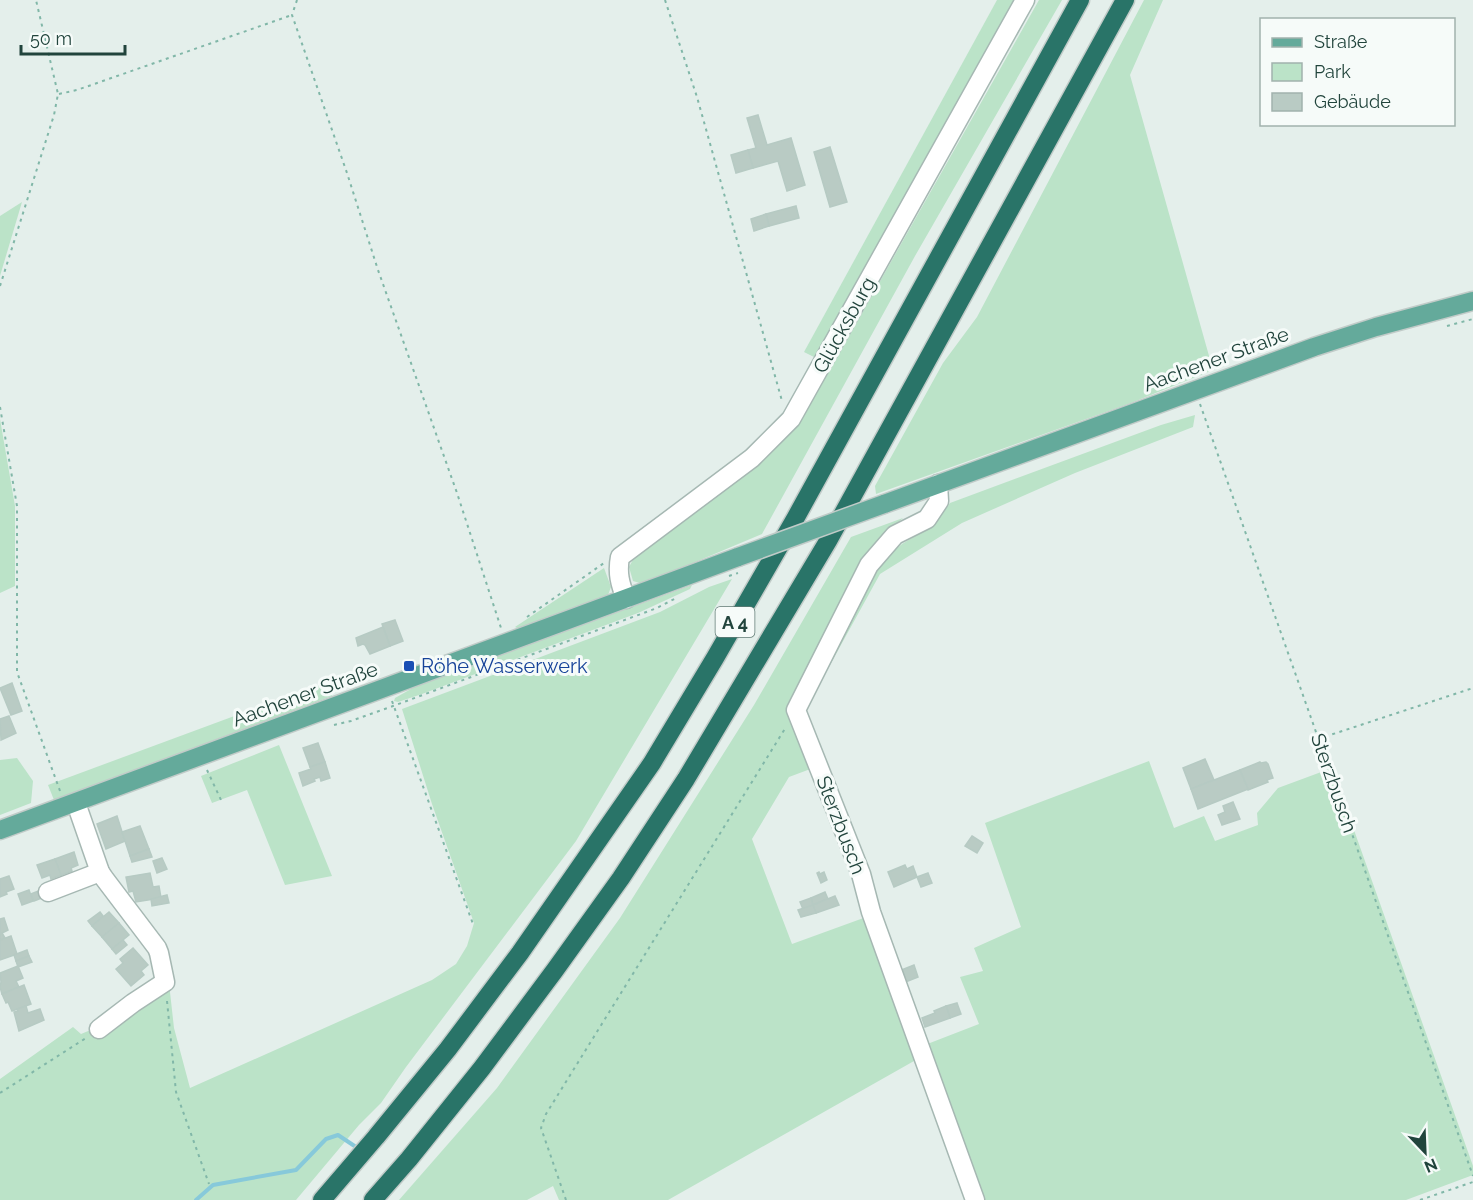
<svg xmlns="http://www.w3.org/2000/svg" width="1473" height="1200" font-family="Raleway,sans-serif">
<rect width="100%" height="100%" fill="#e4efeb"/>
<g fill="#bbe3c8">
<polygon points="997,0 1017,0 818,359 804,352"/>
<polygon points="1039,0 1062,0 915,256 762,534 643,584 633,581 629,567 636,554 757,466 801,421"/>
<polygon points="1144,0 1163,0 1130,75 1213,370 1131,403 876,494 875,486 943,363 977,317"/>
<polygon points="22,202 0,276 0,216"/>
<polygon points="1195,415 1193,427 1075,473 962,523 880,574 809,703 874,567 902,544 935,524 950,503 1161,425"/>
<polygon points="0,419 15,506 15,586 0,593"/>
<polygon points="903,518 883,537 791,703 813,768 789,777 752,839 792,944 869,916 917,1048 979,1024 960,977 983,971 974,948 1021,927 985,823 1149,761 1174,828 1204,816 1215,841 1258,825 1257,813 1278,788 1332,768 1473,1166 1473,1175 1406,1200 970,1200 914,1061 668,1200 559,1200 553,1186 527,1200 399,1200 497,1088 620,918 754,705 851,537"/>
<polygon points="604,568 611,587 608,595 519,629 515,627"/>
<polygon points="732,579 576,841 406,1067 381,1103 359,1125 296,1200 0,1200 0,1079 73,1027 81,1034 110,1022 169,983 174,1028 190,1088 432,980 456,964 467,946 474,923 432,804 402,709 660,612 709,587"/>
<polygon points="692,585 690,589 638,613 422,694 398,702 394,701 395,698 418,685"/>
<polygon points="326,682 332,696 54,800 48,785"/>
<polygon points="279,745 332,876 285,885 247,790 212,803 201,776"/>
<polygon points="17,758 33,781 31,803 0,815 0,760"/>
</g>
<g fill="none" stroke-linecap="round" stroke-linejoin="round">
<polyline stroke="#87c9da" stroke-width="4" points="196,1200 213,1185 296,1170 326,1139 338,1135 359,1149"/>
</g>
<g fill="#b9cbc4" stroke="#b6cac3" stroke-width="1.5">
<polygon points="758,115 767,145 791,138 805,185 787,191 778,161 753,168 748,150 756,148 747,118"/>
<polygon points="830,147 847,202 830,207 814,152"/>
<polygon points="748,150 753,168 736,173 731,155"/>
<polygon points="796,206 799,218 769,226 766,214"/>
<polygon points="766,214 769,226 754,231 751,219"/>
<polygon points="395,620 403,641 390,646 382,624"/>
<polygon points="383,627 390,646 370,654 365,645 363,644 358,646 356,638"/>
<polygon points="12,683 22,711 11,715 0,688"/>
<polygon points="9,716 16,733 1,740 0,719"/>
<polygon points="318,743 325,762 310,767 303,748"/>
<polygon points="1205,759 1214,780 1191,789 1183,768"/>
<polygon points="325,762 330,778 321,781 320,777 314,779 315,781 303,786 299,773 311,769 310,767"/>
<polygon points="1260,762 1261,763 1266,762 1268,764 1273,778 1267,780 1268,782 1248,790 1240,770"/>
<polygon points="1240,770 1248,789 1198,809 1191,789"/>
<polygon points="1233,802 1240,819 1222,825 1218,815 1225,812 1223,806"/>
<polygon points="117,816 125,841 106,849 97,824"/>
<polygon points="140,826 149,849 130,856 122,832"/>
<polygon points="972,836 983,843 977,853 965,846"/>
<polygon points="149,849 152,857 132,862 130,856"/>
<polygon points="74,852 78,865 71,868 72,871 61,875 55,859"/>
<polygon points="162,858 167,869 157,873 153,861"/>
<polygon points="55,859 61,875 51,879 50,875 42,878 37,865"/>
<polygon points="905,865 907,869 913,866 917,877 894,887 888,872"/>
<polygon points="819,872 820,874 824,872 827,880 821,883 817,873"/>
<polygon points="150,873 153,887 159,886 161,898 136,902 133,891 129,892 126,877"/>
<polygon points="928,873 932,883 921,887 917,877"/>
<polygon points="9,876 14,889 6,892 7,894 0,897 0,879"/>
<polygon points="29,890 33,901 22,905 18,894"/>
<polygon points="41,890 44,897 34,901 31,894"/>
<polygon points="825,892 828,899 813,905 811,898"/>
<polygon points="167,895 169,903 152,906 151,899"/>
<polygon points="835,896 839,905 816,913 813,905"/>
<polygon points="811,898 813,905 803,909 800,902"/>
<polygon points="813,905 816,913 801,917 798,910"/>
<polygon points="100,912 103,916 92,926 88,921"/>
<polygon points="109,912 119,923 102,937 92,926"/>
<polygon points="4,918 8,930 2,933 5,938 0,940 0,919"/>
<polygon points="119,923 129,935 112,949 102,937"/>
<polygon points="11,936 17,954 0,960 0,940"/>
<polygon points="123,940 127,945 116,954 112,949"/>
<polygon points="133,948 148,965 141,971 144,975 131,986 116,969 123,963 120,959"/>
<polygon points="27,950 29,956 16,961 14,955"/>
<polygon points="29,956 32,962 18,967 16,961"/>
<polygon points="914,965 918,977 903,983 899,971"/>
<polygon points="18,966 23,978 16,981 19,987 2,994 0,987 1,982 0,973"/>
<polygon points="24,985 31,1004 12,1011 8,1002 6,1003 2,994"/>
<polygon points="957,1003 961,1014 950,1018 946,1006"/>
<polygon points="26,1006 28,1013 40,1009 44,1020 19,1031 14,1012 18,1011 17,1009"/>
<polygon points="946,1006 950,1018 925,1027 922,1018 935,1013 934,1011"/>
</g>
<g fill="none" stroke-linecap="round" stroke-linejoin="round">
<defs>
<g id="minor">
<polyline points="938,484 939,501 927,519 895,535 869,565 796,710 861,874 871,912 975,1200"/>
<path d="M626,599C620,584 617,573 620,557L752,458L791,419L1025,0"/>
<polyline points="76,803 100,872 104,878 157,948 159,953 165,982 133,1003 99,1029"/>
<polyline points="48,892 100,872"/>
</g>
<g id="major">
<polyline points="884,504 1314,347 1376,327 1473,301"/>
<polyline points="0,830 738,557"/>
</g>
<g id="highway">
<polyline points="322,1200 376,1137 448,1049 520,953 652,763 715,658 795,519 1080,0"/>
<polyline points="373,1200 409,1159 482,1068 555,970 621,878 686,779 828,541 1125,0"/>
</g>
</defs>
<use href="#minor" stroke="#a6b8b3" stroke-width="21"/>
<use href="#major" stroke="#c1cbc8" stroke-width="21"/>
<use href="#highway" stroke="#c1cbc8" stroke-width="21"/>
<g stroke="#81b7a8" stroke-width="2" stroke-dasharray="3 4.5" stroke-linecap="butt">
<polyline points="297,0 292,15 347,173 378,270 457,493 501,628"/>
<polyline points="665,0 697,97 782,401"/>
<polyline points="59,94 77,90 292,15"/>
<polyline points="0,286 54,115 58,94 36,0"/>
<polyline points="1447,326 1473,319"/>
<polyline points="1200,404 1473,1176"/>
<polyline points="0,407 17,506 17,672 60,791"/>
<polyline points="527,617 604,563"/>
<polyline points="392,701 473,924"/>
<polyline points="334,725 351,721 393,706 657,608 678,597"/>
<polyline points="1318,739 1473,688"/>
<polyline points="207,770 221,800"/>
<polyline points="167,1001 176,1092 209,1184"/>
<polyline points="0,1093 86,1038"/>
<polyline points="566,1200 541,1128 546,1114 786,727"/>
<polyline points="1420,1200 1473,1182"/>
</g>
<use href="#minor" stroke="#fff" stroke-width="18"/>
<use href="#major" stroke="#64aa9b" stroke-width="18"/>
<use href="#highway" stroke="#297468" stroke-width="18"/>
<defs>
<polyline id="major-bridge" points="738,557 884,504"/>
</defs>
<use href="#major-bridge" stroke="#c1cbc8" stroke-width="21" stroke-linecap="butt"/>
<polyline stroke="#81b7a8" stroke-width="2" stroke-dasharray="3 4.5" stroke-linecap="butt" points="729,576 738,573"/>
<use href="#major-bridge" stroke="#64aa9b" stroke-width="18"/>
</g>
<rect fill="#1a4fb4" stroke="#f6fbf9" stroke-width="2" x="403" y="660" width="12" height="12" rx="3"/>
<g text-anchor="middle" dominant-baseline="central" stroke-width="6" stroke-linejoin="round" paint-order="stroke">
<rect fill="#f6fbf9" stroke="#617b75" stroke-width="1.5" x="715.5" y="607" width="39" height="30" rx="4.5"/>
<g font-size="18" font-weight="bold" fill="#21443c">
<text x="735" y="622">A 4</text>
</g>
<g font-size="20" fill="#21443c" stroke="#f6fbf9">
<text transform="translate(844 325) rotate(-61)">Glücksburg</text>
<text transform="translate(1216 359) rotate(-20)">Aachener Straße</text>
<text transform="translate(305 694) rotate(-20)">Aachener Straße</text>
<text transform="translate(1334 783) rotate(71)">Sterzbusch</text>
<text transform="translate(841 825) rotate(69)">Sterzbusch</text>
</g>
<g font-size="20" fill="#164399" stroke="#f6fbf9" text-anchor="start">
<text x="421" y="666">Röhe Wasserwerk</text>
</g>
</g>
<rect x="1260" y="18" width="195" height="108" fill="#f6fbf9" stroke="#a1b2ad" stroke-width="1.5"/>
<rect x="1272" y="38" width="30" height="9" fill="#64aa9b" stroke="#a1b2ad" stroke-width="1.5"/>
<text x="1314" y="48" font-size="18" fill="#21443c">Straße</text>
<rect x="1272" y="63" width="30" height="18" fill="#bbe3c8" stroke="#a1b2ad" stroke-width="1.5"/>
<text x="1314" y="78" font-size="18" fill="#21443c">Park</text>
<rect x="1272" y="93" width="30" height="18" fill="#b9cbc4" stroke="#a1b2ad" stroke-width="1.5"/>
<text x="1314" y="108" font-size="18" fill="#21443c">Gebäude</text>
<g transform="translate(1425 1152) rotate(157)" stroke="#f6fbf9" stroke-width="4.5" paint-order="stroke">
<path d="M0-4.5L10 22L0 15L-10 22Z" fill="#21443c"/>
<text y="-9" font-size="16" font-weight="bold" text-anchor="middle" fill="#21443c">N</text>
</g>
<path d="M21 45v9h104v-9" fill="none" stroke="#21443c" stroke-width="3"/>
<text x="30" y="45" font-size="18" fill="#21443c" stroke="#f6fbf9" stroke-width="4.5" paint-order="stroke">50 m</text>
</svg>
